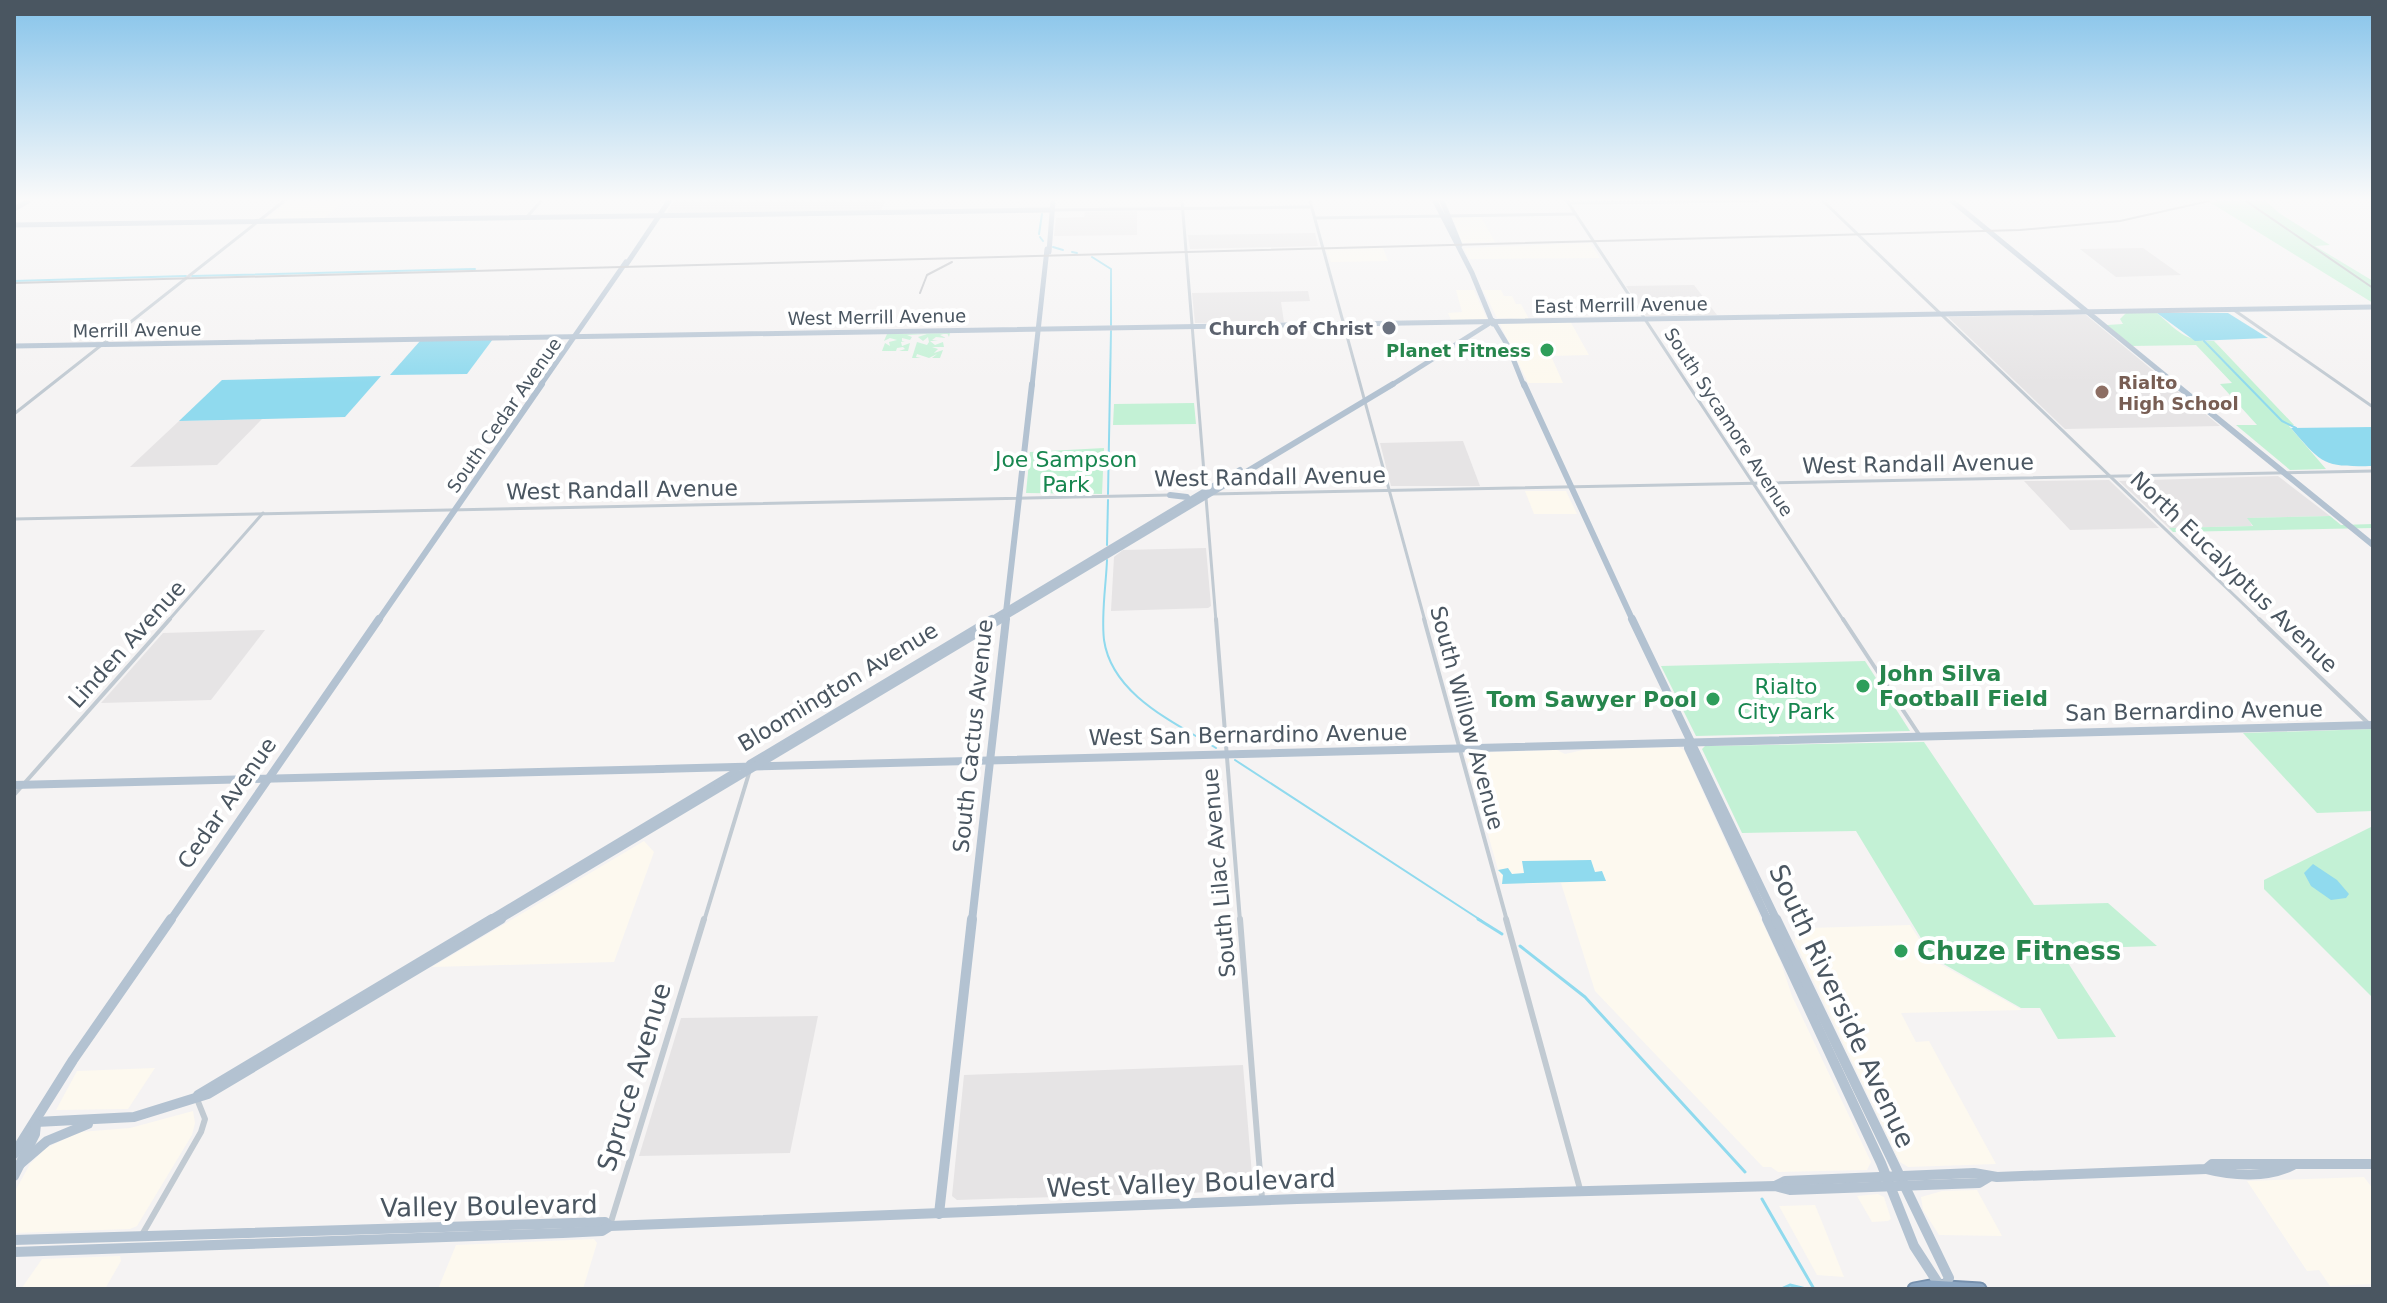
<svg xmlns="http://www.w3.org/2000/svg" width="2387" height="1303" font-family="'DejaVu Sans',sans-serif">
<rect width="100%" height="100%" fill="#f5f3f3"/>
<g fill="#fdf9ef">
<polygon points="289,201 344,201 323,219 265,219"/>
<polygon points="1481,217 1495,242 1462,243 1453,218"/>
<polygon points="1590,243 1600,258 1469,259 1464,248"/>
<polygon points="1383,248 1388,261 1331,262 1326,250"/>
<polygon points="1456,290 1474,290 1487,319 1451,320 1448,313 1462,312"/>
<polygon points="1483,290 1501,290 1504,296 1512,296 1516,304 1521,304 1529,319 1497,318"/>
<polygon points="1570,321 1589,355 1551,356 1563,383 1528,383 1500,324"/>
<polygon points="1525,491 1566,491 1577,514 1534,514"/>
<polygon points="1678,747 1684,750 1702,790 1781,963 1792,996 1871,1162 1867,1170 1778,1172 1771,1167 1763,1167 1595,991 1561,883 1502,884 1466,756 1469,753 1557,750 1565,754 1583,750"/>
<polygon points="644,841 654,852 614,962 432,967"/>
<polygon points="1910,925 1933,960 2022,1010 1901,1013 1916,1042 1929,1041 1996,1164 1908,1167 1900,1162 1795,942 1795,932 1809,928"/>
<polygon points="155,1068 128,1109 56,1110 77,1071"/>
<polygon points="193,1111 195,1123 192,1135 137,1226 130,1229 14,1233 14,1193 30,1164 46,1148 80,1132 130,1128"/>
<polygon points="2364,1177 2373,1189 2373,1284 2330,1286 2319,1270 2307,1271 2247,1181"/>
<polygon points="1977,1190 2002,1236 1939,1235 1923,1210 1921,1197 1942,1191"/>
<polygon points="1878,1194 1884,1197 1891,1219 1888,1221 1872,1222 1857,1196"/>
<polygon points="1815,1205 1820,1217 1844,1277 1817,1275 1779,1206"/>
<polygon points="594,1239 597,1243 583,1289 438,1289 456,1245"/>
<polygon points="120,1256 121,1261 105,1289 21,1289 42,1259"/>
</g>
<g fill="#e6e4e5">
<polygon points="674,201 885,201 881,211 666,214"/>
<polygon points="1137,211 1137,235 1054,236 1056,218 1084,217 1085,212"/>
<polygon points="1315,233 1318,246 1190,249 1188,235"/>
<polygon points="2143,248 2181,275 2116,277 2080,249"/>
<polygon points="1694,285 1717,315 1646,316 1626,286"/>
<polygon points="1308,291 1310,301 1281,302 1284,322 1195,323 1192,293"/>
<polygon points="2064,314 2086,315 2220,426 2065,429 1948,317"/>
<polygon points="262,419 217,465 130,467 179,421"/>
<polygon points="1463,441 1480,486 1391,486 1380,443"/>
<polygon points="2278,476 2330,516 2248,518 2252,526 2169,528 2119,481"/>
<polygon points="2109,480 2159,528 2070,530 2024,481"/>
<polygon points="1206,548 1211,606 1208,608 1111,611 1114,557 1123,550"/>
<polygon points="265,630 211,700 101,703 163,633"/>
<polygon points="818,1016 790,1153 639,1156 681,1018"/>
<polygon points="1243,1065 1253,1187 1248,1191 957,1200 952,1196 964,1075"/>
</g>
<g fill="#c3f1d5">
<polygon points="2218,201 2266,201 2279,213 2330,245 2315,246 2373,281 2373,303 2211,203"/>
<path d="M2126,313H2157C2178,331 2185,342 2214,341L2294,425L2289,426L2326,469L2290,470L2236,425H2257L2220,384L2232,383L2196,345L2132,346L2107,325L2123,324L2120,319Z"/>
<polygon points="947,333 940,335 946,338 936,337 932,340 938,341 930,341 935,345 943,342 944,347 932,347 938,349 934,353 943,350 940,358 932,358 937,354 929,358 917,354 916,357 921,358 912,358 917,342 927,345 929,342 928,337 923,341 918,337 927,334 907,335 912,337 910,340 902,338 902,341 905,341 901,342 902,346 910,343 908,351 899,351 905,349 903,347 897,348 896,351 882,351 885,343 890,346 889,342 897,340 890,338 884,341 887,334 950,333 949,337"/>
<polygon points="1194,403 1196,424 1113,425 1114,404"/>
<polygon points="1104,448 1102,494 1026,493 1030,452"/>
<polygon points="2330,516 2341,525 2373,524 2373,528 2173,532 2169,528 2253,526 2247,518"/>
<polygon points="1865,661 1910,731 1696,736 1661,666"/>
<polygon points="2373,729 2373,811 2317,813 2243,733"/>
<polygon points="1924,742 2034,905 2108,903 2157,946 2059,949 2116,1037 2058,1039 2040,1008 2021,1008 1933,958 1856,831 1742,833 1702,749 1705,746"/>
<polygon points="2373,826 2373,998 2264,889 2264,880"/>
</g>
<g fill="#90daee">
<polygon points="2157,313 2228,313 2268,338 2195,341"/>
<polygon points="493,339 467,374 390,375 420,341"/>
<polygon points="381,376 345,417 179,421 222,380"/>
<path d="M2373,427V466C2323,467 2323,465 2291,428Z"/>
<polygon points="1591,860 1595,872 1602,871 1606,881 1502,884 1503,875 1498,870 1508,868 1512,874 1524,873 1522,861"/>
<polygon points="2313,864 2337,880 2349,894 2346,898 2331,900 2311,886 2304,873"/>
</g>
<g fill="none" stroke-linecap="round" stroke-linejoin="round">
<g stroke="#90daee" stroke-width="2">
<polyline points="1039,234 1042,214"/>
<polyline points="1040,237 1043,241"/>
<polyline points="1053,247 1063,250"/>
<polyline points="1072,252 1077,253"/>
<polyline points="1092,257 1111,269 1111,325"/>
<polyline points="192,276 475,269"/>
<polyline points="14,281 186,276"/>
<polyline points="2204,341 2282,421 2296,428"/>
<polyline points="1108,494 1111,331"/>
<polyline points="1107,545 1108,500"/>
<path d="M1107,560C1106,586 1101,614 1104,640C1112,695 1174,722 1216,748"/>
<polyline points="1235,760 1482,921"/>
</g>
<g stroke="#90daee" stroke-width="3">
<polyline points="1478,919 1502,934"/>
<polyline points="1520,946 1585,997 1745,1172"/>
<polyline points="1762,1199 1814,1289"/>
<polyline points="1781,1289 1790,1285 1806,1289"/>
</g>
<defs>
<polyline id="highway" points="1914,1289 1930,1286 1980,1289"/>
</defs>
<use href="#highway" stroke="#7690ad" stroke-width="15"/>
<g stroke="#c1cad2" stroke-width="3">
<polyline points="1182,201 1216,621"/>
<polyline points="1310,201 1425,621"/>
<polyline points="1567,201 1844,621"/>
<polyline points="1823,201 2261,621"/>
<polyline points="1568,203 1758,201"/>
<polyline points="1051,210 1311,207"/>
<polyline points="526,218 541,201"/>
<polyline points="1315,218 1575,214"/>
<polyline points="2234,310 2373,407"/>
<polyline points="14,414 284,201"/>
<polyline points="1212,494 2373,471"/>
<polyline points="14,519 1171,495"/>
<polyline points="168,621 263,513"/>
</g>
<g stroke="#c1cad2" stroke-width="4">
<polyline points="1216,619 1240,921"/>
<polyline points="1424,619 1507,921"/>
<polyline points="1843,619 1920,736"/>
<polyline points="2259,619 2368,723"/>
<polyline points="14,795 170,619"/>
<polyline points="704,921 750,770"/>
</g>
<g stroke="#c1cad2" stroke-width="6">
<polyline points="1240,919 1262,1198"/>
<polyline points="1506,919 1580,1189"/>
<polyline points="610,1225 704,919"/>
<polyline points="143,1233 201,1132 205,1119 197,1099"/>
</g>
<g stroke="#b3c2d1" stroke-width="5">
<polyline points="1435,201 1472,273 1493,324"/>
<polyline points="1442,201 1460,245"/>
<polyline points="1952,201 2178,386"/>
<polyline points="14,209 28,201"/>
<polyline points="14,225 1051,210"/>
<polyline points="1049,252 1053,201"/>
<polyline points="626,265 669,201"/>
<polyline points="1493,321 1508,346 1524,386"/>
<polyline points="14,346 2373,307"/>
<polyline points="540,386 626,262"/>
<polyline points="1032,386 1047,249"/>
<polyline points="1390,386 1493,321"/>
</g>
<g stroke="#b3c2d1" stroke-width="6">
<polyline points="1524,384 1633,621"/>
<polyline points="2175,384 2373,545"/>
<polyline points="1170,495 1187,497 1189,501"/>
<polyline points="378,621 542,384"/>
<polyline points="989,621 1240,470"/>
<polyline points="998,621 1393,384"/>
<polyline points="1005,621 1032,384"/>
</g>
<g stroke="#b3c2d1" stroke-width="8">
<polyline points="1632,619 1777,921"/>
<polyline points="1689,742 1688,748 1768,921"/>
<polyline points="750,764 992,619"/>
<polyline points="658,769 2373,725"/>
<polyline points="14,785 662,769"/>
<polyline points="170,921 379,619"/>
<polyline points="488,921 736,772"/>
<polyline points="497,921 1001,619"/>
<polyline points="972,921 1006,619"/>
</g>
<g stroke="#b3c2d1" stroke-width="10">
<polyline points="1767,919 1881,1163 1914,1246 1940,1286"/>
<polyline points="1776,919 1949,1278 1943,1288"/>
<polyline points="198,1095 492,919"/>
<polyline points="36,1122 134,1117 208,1094 501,919"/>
<polyline points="14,1154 73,1060 171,919"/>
<polyline points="19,1165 47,1141 88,1124"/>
<path d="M2206,1169C2233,1176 2268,1178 2293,1165"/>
<polyline points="14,1176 35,1134 36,1124"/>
<polyline points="1775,1186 1785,1181 1974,1173 1997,1177 2206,1169 2212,1164 2373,1164"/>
<polyline points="939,1214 972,919"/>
<polyline points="14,1240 605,1222 610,1226"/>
<polyline points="14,1252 563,1233 602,1231 610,1226 1297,1199 1775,1186 1790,1190 1979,1183 1989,1177"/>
</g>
<use href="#highway" stroke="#8ba5c1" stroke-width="11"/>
<g stroke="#b5b8bd" stroke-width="2">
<polyline points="2246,201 2373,288"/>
<polyline points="14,283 2020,230 2120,221 2209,201"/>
<polyline points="920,293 927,275 952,262"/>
</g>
</g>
<linearGradient id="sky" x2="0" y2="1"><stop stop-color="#85c3ea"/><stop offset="0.52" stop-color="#fafafa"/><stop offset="1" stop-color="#fafafa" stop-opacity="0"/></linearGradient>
<rect width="2387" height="383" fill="url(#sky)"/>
<circle fill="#6b7280" stroke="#fff" stroke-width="3" cx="1389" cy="328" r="8"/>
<g fill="#2e9e5b" stroke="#fff" stroke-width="3">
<circle cx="1547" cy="350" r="8"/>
<circle cx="1863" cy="686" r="8"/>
<circle cx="1713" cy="699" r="8"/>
<circle cx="1901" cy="951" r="8"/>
</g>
<circle fill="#8d6e63" stroke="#fff" stroke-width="3" cx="2102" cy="392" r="8"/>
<g text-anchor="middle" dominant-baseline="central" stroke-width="8" stroke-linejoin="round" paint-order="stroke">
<g font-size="18" fill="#4a5661" stroke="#fff">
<text transform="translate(1621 305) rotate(-1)">East Merrill Avenue</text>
<text transform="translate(877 317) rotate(-1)">West Merrill Avenue</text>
<text transform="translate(137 330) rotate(-1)">Merrill Avenue</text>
<text transform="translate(504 415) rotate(-55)">South Cedar Avenue</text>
<text transform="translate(1729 422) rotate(57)">South Sycamore Avenue</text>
</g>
<g font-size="18" font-weight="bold" fill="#5b616d" stroke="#fff" text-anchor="end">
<text x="1373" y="328">Church of Christ</text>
</g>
<g font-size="18" font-weight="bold" fill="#27864d" stroke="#fff" text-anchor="end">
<text x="1531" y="350">Planet Fitness</text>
</g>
<g font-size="18" font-weight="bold" fill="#785e54" stroke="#fff" text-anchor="start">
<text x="2118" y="382">Rialto<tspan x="2118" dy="21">High School</tspan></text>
</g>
<g font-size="22" fill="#17864f" stroke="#fff">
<text x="1066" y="459">Joe Sampson<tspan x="1066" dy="25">Park</tspan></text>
<text x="1786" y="686">Rialto<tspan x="1786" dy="25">City Park</tspan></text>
</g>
<g font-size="22" fill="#4a5661" stroke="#fff">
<text transform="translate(1918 464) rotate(-1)">West Randall Avenue</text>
<text transform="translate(1270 477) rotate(-1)">West Randall Avenue</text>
<text transform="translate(622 490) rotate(-1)">West Randall Avenue</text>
<text transform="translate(2234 572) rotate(44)">North Eucalyptus Avenue</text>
<text transform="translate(127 644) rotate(-48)">Linden Avenue</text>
<text transform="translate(838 687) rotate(-31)">Bloomington Avenue</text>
<text transform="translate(2194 711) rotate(-1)">San Bernardino Avenue</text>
<text transform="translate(1467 718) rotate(75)">South Willow Avenue</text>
<text transform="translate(1248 735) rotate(-1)">West San Bernardino Avenue</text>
<text transform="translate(973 736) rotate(-84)">South Cactus Avenue</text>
<text transform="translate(227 803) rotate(-55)">Cedar Avenue</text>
<text transform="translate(1219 873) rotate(-95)">South Lilac Avenue</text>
</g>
<g font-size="22" font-weight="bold" fill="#27864d" stroke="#fff" text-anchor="start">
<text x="1879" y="673">John Silva<tspan x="1879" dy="25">Football Field</tspan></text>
<text x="1697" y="699" text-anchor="end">Tom Sawyer Pool</text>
</g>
<g font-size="26" font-weight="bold" fill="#27864d" stroke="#fff" text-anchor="start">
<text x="1917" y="951">Chuze Fitness</text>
</g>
<g font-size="26" fill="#4a5661" stroke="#fff">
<text transform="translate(1842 1006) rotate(65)">South Riverside Avenue</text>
<text transform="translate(634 1077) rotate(-73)">Spruce Avenue</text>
<text transform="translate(1191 1183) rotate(-2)">West Valley Boulevard</text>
<text transform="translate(489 1206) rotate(-1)">Valley Boulevard</text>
</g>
</g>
<rect width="2387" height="1303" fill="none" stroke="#4a5661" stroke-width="32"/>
</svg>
